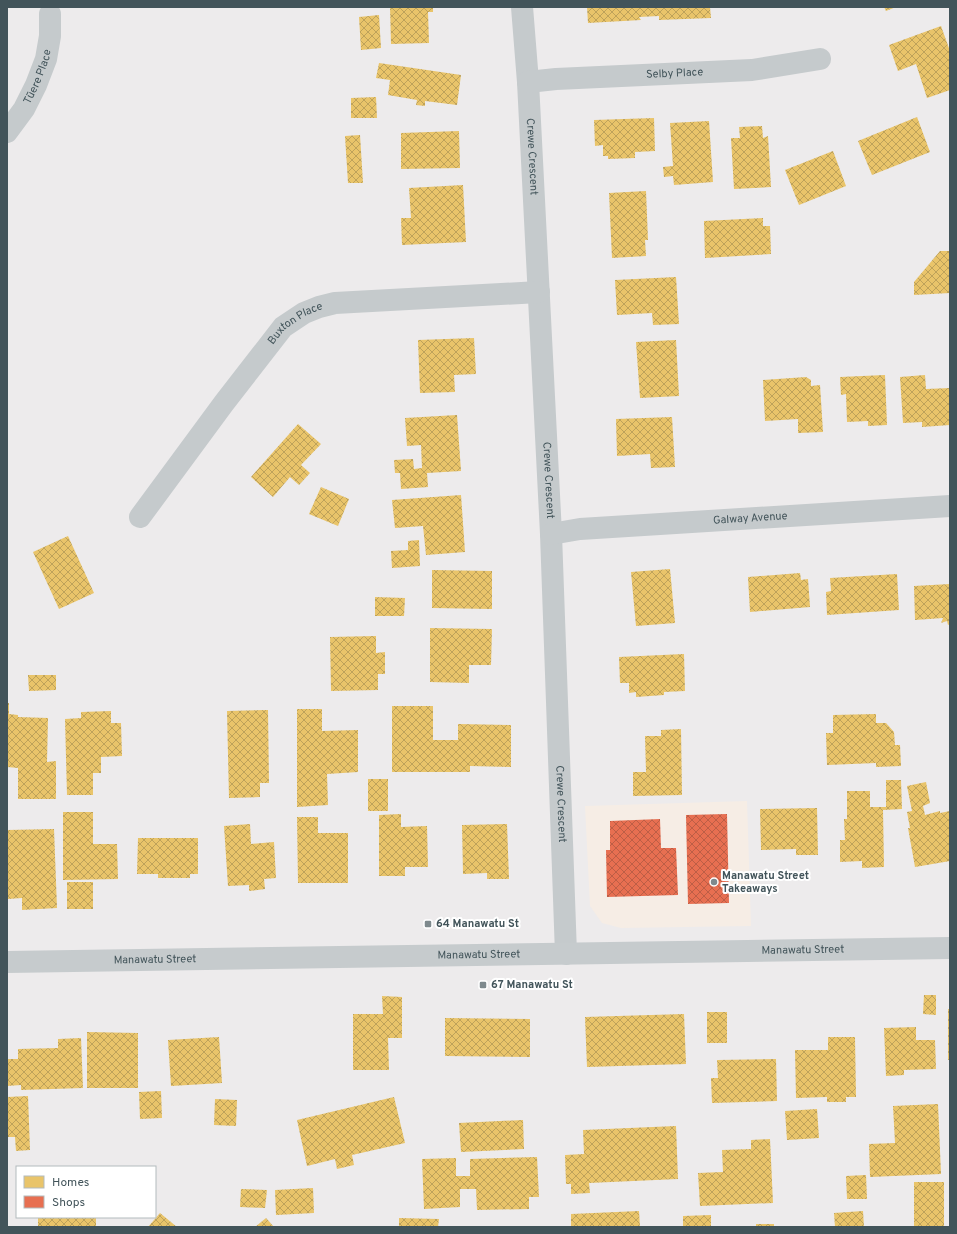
<svg xmlns="http://www.w3.org/2000/svg" width="957" height="1234" font-family="Overpass,sans-serif">
<defs>
<pattern id="homes-cross-hatch" width="8" height="8" patternUnits="userSpaceOnUse"><rect width="8" height="8" fill="#e9c46a"/><path d="M0 0l8 8M0 8l8-8" fill="none" stroke="#bea25a"/></pattern>
<pattern id="shops-cross-hatch" width="8" height="8" patternUnits="userSpaceOnUse"><rect width="8" height="8" fill="#e76f51"/><path d="M0 0l8 8M0 8l8-8" fill="none" stroke="#bd5e46"/></pattern>
</defs>
<rect width="100%" height="100%" fill="#edebec"/>
<polygon fill="#f6ede5" points="747,801 751,926 621,928 602,923 590,906 585,806"/>
<g fill="url(#homes-cross-hatch)">
<polygon points="390,7 433,7 433,12 428,12 429,43 391,44"/>
<polygon points="587,7 710,7 711,18 659,20 659,16 639,17 641,20 588,23"/>
<polygon points="884,7 896,7 886,11"/>
<polygon points="379,15 381,48 361,50 359,17"/>
<polygon points="941,26 950,51 950,90 927,98 916,64 898,71 889,45"/>
<polygon points="379,63 461,75 457,105 425,101 425,106 416,105 417,100 388,95 390,80 376,78"/>
<polygon points="376,97 377,118 351,118 351,98"/>
<polygon points="917,117 930,152 872,175 858,141"/>
<polygon points="654,118 655,151 635,152 635,158 608,159 608,156 603,156 603,145 595,146 594,120"/>
<polygon points="709,121 713,182 674,185 673,176 664,177 663,167 673,166 670,123"/>
<polygon points="762,126 763,138 768,136 771,187 734,189 731,138 740,138 739,127"/>
<polygon points="459,131 460,168 401,169 401,133"/>
<polygon points="360,135 363,183 348,183 345,136"/>
<polygon points="833,151 846,186 799,205 785,170"/>
<polygon points="463,185 466,242 402,245 401,218 411,218 409,188"/>
<polygon points="646,191 648,240 645,240 646,256 612,258 609,193"/>
<polygon points="763,218 763,226 770,226 771,254 705,258 704,221"/>
<polygon points="940,251 950,251 950,293 914,295 914,282"/>
<polygon points="676,277 679,324 653,325 652,313 617,315 615,280"/>
<polygon points="474,338 476,374 454,375 455,392 420,393 418,340"/>
<polygon points="676,340 679,396 640,398 636,342"/>
<polygon points="885,375 887,425 868,426 868,421 847,422 846,394 841,395 840,377"/>
<polygon points="925,375 926,389 950,388 950,425 922,427 922,422 903,423 900,377"/>
<polygon points="806,377 811,380 811,386 820,385 823,432 798,433 798,419 765,421 763,380"/>
<polygon points="457,415 461,471 427,473 428,487 401,489 400,473 395,473 394,460 413,459 414,469 422,468 421,445 407,446 405,418"/>
<polygon points="672,417 675,467 651,468 650,454 617,456 616,419"/>
<polygon points="298,424 321,444 301,465 310,473 299,485 290,477 273,497 251,477"/>
<polygon points="321,487 349,499 338,526 309,514"/>
<polygon points="461,495 465,552 426,555 423,526 395,528 392,500"/>
<polygon points="68,536 94,593 59,609 33,552"/>
<polygon points="419,540 420,566 392,568 391,551 408,550 408,541"/>
<polygon points="670,569 675,623 636,626 631,572"/>
<polygon points="432,570 492,571 492,609 432,608"/>
<polygon points="800,573 801,580 808,579 810,607 750,612 748,577"/>
<polygon points="897,574 899,610 827,615 826,592 831,591 830,578"/>
<polygon points="950,584 950,624 948,625 947,621 941,623 943,618 915,620 914,586"/>
<polygon points="375,597 405,598 404,616 375,616"/>
<polygon points="430,628 492,629 491,665 469,665 469,683 430,682"/>
<polygon points="376,636 376,653 385,652 385,674 378,674 378,690 331,691 330,637"/>
<polygon points="684,654 685,691 664,692 664,695 636,697 636,692 629,693 629,683 620,683 619,657"/>
<polygon points="28,675 56,675 56,690 29,691"/>
<polygon points="7,703 9,703 9,714 18,715 18,717 48,718 47,762 56,761 56,799 18,799 18,768 7,767"/>
<polygon points="392,706 433,706 433,740 458,740 458,724 511,725 511,767 470,766 470,772 392,772"/>
<polygon points="297,709 322,709 322,731 358,730 358,772 327,774 328,805 297,807"/>
<polygon points="268,710 269,783 260,783 260,797 229,798 227,711"/>
<polygon points="111,711 111,723 121,723 122,756 101,757 101,773 93,773 93,795 67,795 65,719 81,718 81,712"/>
<polygon points="876,714 876,723 886,723 894,732 895,745 900,745 901,766 876,767 876,763 827,765 826,733 833,733 833,715"/>
<polygon points="681,729 682,795 633,796 633,772 646,772 645,736 661,736 661,730"/>
<rect x="368" y="779" width="20" height="32"/>
<polygon points="886,780 901,780 902,809 883,810 884,867 862,868 862,861 840,862 840,840 845,840 844,819 847,819 847,791 870,791 870,807 886,807"/>
<polygon points="926,782 930,803 923,806 925,815 940,811 940,813 950,811 950,861 915,867 908,828 910,828 907,812 912,811 907,786"/>
<polygon points="817,808 818,855 796,855 796,849 761,850 760,809"/>
<polygon points="63,812 93,812 93,844 117,844 118,879 63,880"/>
<polygon points="401,814 401,827 427,826 428,867 405,867 405,876 379,876 379,815"/>
<polygon points="297,817 318,817 318,833 348,833 348,883 298,883"/>
<polygon points="250,824 251,844 274,842 276,878 264,879 265,889 249,891 249,885 228,886 224,826"/>
<polygon points="507,824 509,879 487,879 487,873 463,874 462,825"/>
<polygon points="54,829 57,908 22,910 22,898 8,899 7,830"/>
<polygon points="138,838 198,838 198,874 190,874 190,878 158,878 158,874 137,874"/>
<rect x="67" y="882" width="26" height="27"/>
<polygon points="924,995 936,995 936,1015 923,1014"/>
<polygon points="382,996 402,997 402,1038 388,1038 389,1070 353,1070 353,1014 383,1014"/>
<rect x="948" y="1009" width="2" height="51"/>
<rect x="707" y="1012" width="20" height="31"/>
<polygon points="684,1014 686,1064 587,1067 585,1017"/>
<polygon points="445,1018 530,1019 530,1057 445,1056"/>
<polygon points="916,1027 916,1040 935,1040 936,1069 904,1070 904,1075 886,1076 884,1028"/>
<polygon points="87,1032 138,1033 138,1088 87,1088"/>
<polygon points="219,1037 222,1083 171,1086 168,1040"/>
<polygon points="828,1037 855,1037 856,1097 846,1097 846,1102 827,1102 827,1097 796,1098 795,1050 828,1050"/>
<polygon points="81,1038 83,1088 21,1090 21,1085 7,1086 7,1059 18,1059 18,1049 58,1048 58,1039"/>
<polygon points="776,1059 777,1101 712,1103 711,1078 718,1078 717,1060"/>
<polygon points="161,1091 162,1118 140,1119 139,1092"/>
<polygon points="28,1096 30,1150 16,1151 15,1137 7,1137 7,1097"/>
<polygon points="394,1097 405,1143 352,1155 354,1165 337,1169 335,1159 307,1166 297,1120"/>
<polygon points="215,1099 237,1100 236,1126 214,1125"/>
<polygon points="938,1104 941,1174 870,1177 869,1144 895,1143 893,1106"/>
<polygon points="817,1109 819,1138 787,1140 785,1111"/>
<polygon points="523,1120 524,1149 461,1152 459,1123"/>
<polygon points="676,1126 678,1179 589,1183 590,1193 571,1194 571,1184 566,1184 565,1155 584,1154 583,1130"/>
<polygon points="770,1139 773,1203 700,1206 698,1173 723,1172 722,1150 751,1149 751,1140"/>
<polygon points="537,1157 539,1197 529,1197 529,1209 477,1210 476,1189 460,1189 460,1207 424,1209 422,1159 456,1158 456,1176 470,1176 470,1159"/>
<polygon points="866,1175 867,1199 847,1199 846,1176"/>
<rect x="914" y="1182" width="30" height="45"/>
<polygon points="313,1188 314,1213 276,1215 275,1190"/>
<polygon points="241,1189 267,1190 265,1208 240,1207"/>
<polygon points="639,1211 640,1227 571,1227 571,1214"/>
<polygon points="863,1211 864,1227 835,1227 834,1213"/>
<polygon points="160,1213 177,1227 148,1227"/>
<polygon points="711,1215 711,1227 683,1227 683,1216"/>
<rect x="38" y="1217" width="58" height="10"/>
<polygon points="266,1218 274,1227 255,1227"/>
<polygon points="399,1218 439,1219 438,1227 399,1227"/>
<rect x="756" y="1224" width="18" height="3"/>
</g>
<g fill="url(#shops-cross-hatch)">
<polygon points="727,814 729,903 688,904 686,815"/>
<polygon points="660,819 661,848 676,848 678,895 607,897 606,850 610,850 610,821"/>
</g>
<g fill="none" stroke-linecap="round" stroke-linejoin="round">
<g stroke="#c5cacc" stroke-width="22">
<path id="s1" d="M522,7L528,82L551,534L566,954"/>
<path id="s2" d="M528,82L556,79L752,70L820,59"/>
<path id="s3" d="M7,132L24,109L36,85L46,59L50,36V14"/>
<path id="s4" d="M140,517L224,403L283,327L304,313L319,307L335,303L539,292"/>
<path id="s5" d="M551,534L580,529L950,506"/>
</g>
<path stroke="#c6cbcd" stroke-width="22" id="s6" d="M7,962L950,948"/>
</g>
<g fill="#7e898d" stroke="#fff" stroke-width="1.5">
<circle cx="714" cy="882" r="4"/>
<rect x="424" y="920" width="8" height="8" rx="2"/>
<rect x="479" y="981" width="8" height="8" rx="2"/>
</g>
<g text-anchor="middle" dominant-baseline="central" stroke-width="4" stroke-linejoin="round" paint-order="stroke">
<g font-size="11" fill="#42545a" stroke="#fff">
<text stroke="none"><textPath href="#s2" startOffset="147">Selby Place</textPath></text>
<text stroke="none"><textPath href="#s3" startOffset="64">Tūere Place</textPath></text>
<text stroke="none"><textPath href="#s1" startOffset="150">Crewe Crescent</textPath></text>
<text stroke="none"><textPath href="#s4" startOffset="250">Buxton Place</textPath></text>
<text stroke="none"><textPath href="#s1" startOffset="474">Crewe Crescent</textPath></text>
<text stroke="none"><textPath href="#s5" startOffset="200">Galway Avenue</textPath></text>
<text stroke="none"><textPath href="#s1" startOffset="798">Crewe Crescent</textPath></text>
<text stroke="none"><textPath href="#s6" startOffset="796">Manawatu Street</textPath></text>
<text stroke="none"><textPath href="#s6" startOffset="472">Manawatu Street</textPath></text>
<text stroke="none"><textPath href="#s6" startOffset="148">Manawatu Street</textPath></text>
</g>
<g font-size="11" font-weight="bold" fill="#42545a" stroke="#fff" text-anchor="start">
<text x="722" y="876">Manawatu Street<tspan x="722" dy="13">Takeaways</tspan></text>
<text x="436" y="924">64 Manawatu St</text>
<text x="491" y="985">67 Manawatu St</text>
</g>
</g>
<rect width="957" height="1234" fill="none" stroke="#42545a" stroke-width="16"/>
<rect x="16" y="1166" width="140" height="52" fill="#ffffff" stroke="#b3bbbd"/>
<rect x="24" y="1176" width="20" height="12" fill="#e9c46a" stroke="#b3bbbd"/>
<text x="52" y="1186" font-size="12" fill="#42545a">Homes</text>
<rect x="24" y="1196" width="20" height="12" fill="#e76f51" stroke="#b3bbbd"/>
<text x="52" y="1206" font-size="12" fill="#42545a">Shops</text>
</svg>
